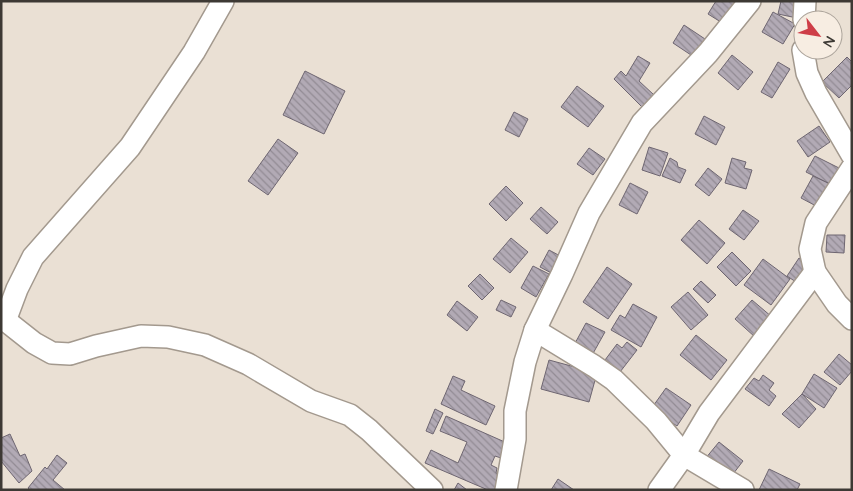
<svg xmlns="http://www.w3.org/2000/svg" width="853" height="491" font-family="Quicksand,sans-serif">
<defs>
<pattern id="building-back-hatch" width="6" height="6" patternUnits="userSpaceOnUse" patternTransform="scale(1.25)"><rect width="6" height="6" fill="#b2aab5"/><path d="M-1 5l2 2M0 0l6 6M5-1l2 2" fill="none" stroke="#928b94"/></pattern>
</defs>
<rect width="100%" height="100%" fill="#eae0d4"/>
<g fill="url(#building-back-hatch)" stroke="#6e6671">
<polygon points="716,1 739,1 724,24 708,14"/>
<polygon points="781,1 801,1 797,18 778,14"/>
<polygon points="773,12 795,24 783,44 762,32"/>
<polygon points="684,25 705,39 694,57 673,43"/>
<polygon points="732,55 753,72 738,90 718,73"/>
<polygon points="638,56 650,63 639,81 654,95 642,107 614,79 621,71 626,76"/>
<polygon points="847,57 852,62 852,85 839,98 822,82"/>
<polygon points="778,62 790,69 772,98 761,92"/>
<polygon points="305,71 345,91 324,134 283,115"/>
<polygon points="577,86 604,106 588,127 561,107"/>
<polygon points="514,112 528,119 519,137 505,130"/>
<polygon points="704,116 725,127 716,145 695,134"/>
<polygon points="819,126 830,142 808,157 797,141"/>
<polygon points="278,139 298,153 268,195 248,181"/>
<polygon points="649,147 668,153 660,176 642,170"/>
<polygon points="589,148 605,159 593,175 577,164"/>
<polygon points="815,156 839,168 830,184 806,172"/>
<polygon points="670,158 677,162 678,167 686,170 680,183 662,176"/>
<polygon points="732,158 746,162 744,168 752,170 746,189 725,183"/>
<polygon points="708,168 722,179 709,196 695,185"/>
<polygon points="813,176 830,184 818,207 801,198"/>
<polygon points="630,183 648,192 637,214 619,205"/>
<polygon points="506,186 523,203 506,221 489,204"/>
<polygon points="541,207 558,222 547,234 530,219"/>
<polygon points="743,210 759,221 744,240 729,229"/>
<polygon points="699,220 725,243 707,264 681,240"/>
<polygon points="827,235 845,235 844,253 826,252"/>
<polygon points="511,238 528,252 510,273 493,259"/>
<polygon points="549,250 564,258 555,275 540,267"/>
<polygon points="732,252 751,271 736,286 717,267"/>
<polygon points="799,258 814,268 802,286 787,276"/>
<polygon points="763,259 790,279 771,305 744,285"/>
<polygon points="533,266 549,274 536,297 521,288"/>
<polygon points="607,267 632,284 608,319 583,302"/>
<polygon points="480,274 494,288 482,300 468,286"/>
<polygon points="701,281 716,295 708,303 693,289"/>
<polygon points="688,292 708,315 691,330 671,307"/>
<polygon points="501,300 516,307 511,317 496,310"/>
<polygon points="752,300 772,317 755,337 735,319"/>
<polygon points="457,301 478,317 467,331 447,315"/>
<polygon points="633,304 657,317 641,347 611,330 620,315 625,318"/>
<polygon points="586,323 605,332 591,357 573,347"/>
<polygon points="696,335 727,360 711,380 680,355"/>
<polygon points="627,342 637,350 620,372 605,360 617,344 622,348"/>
<polygon points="839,354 852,365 852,371 840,385 824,372"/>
<polygon points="549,360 597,373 589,402 541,389"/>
<polygon points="814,374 837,388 824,408 802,394"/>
<polygon points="763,375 774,383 769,390 776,396 769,406 745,389 754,378 759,381"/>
<polygon points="453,376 465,381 461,390 495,406 486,425 441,404"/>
<polygon points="666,388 691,405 677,426 651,409"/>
<polygon points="802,394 816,409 799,428 782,414"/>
<polygon points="435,409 443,413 433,434 426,431"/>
<polygon points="446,416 507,443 501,458 495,456 491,465 497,468 496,473 505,477 500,490 488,490 425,463 431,450 458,463 467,442 440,431"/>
<polygon points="10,434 20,456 25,454 32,471 19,483 1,461 1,438"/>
<polygon points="719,442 743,461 730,478 705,459"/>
<polygon points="57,455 67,463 53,480 65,490 30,490 28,488 45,467 47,469"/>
<polygon points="769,469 800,484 797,490 759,490"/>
<polygon points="558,479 574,490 551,490"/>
<polygon points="458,483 467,490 454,490"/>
</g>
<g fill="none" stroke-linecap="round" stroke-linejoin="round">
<defs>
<g id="street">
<polyline points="804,20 805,1"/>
<polyline points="803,50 807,73 816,93 852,155"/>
<polyline points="852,168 816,223 810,249 815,272 837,304 852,319"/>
<polyline points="1,317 34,343 52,353 70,354 96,346 141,336 168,337 205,345 248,364 311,401 350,415 369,430 432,490"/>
<polyline points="5,321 17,289 33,257 130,147 194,52 223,1"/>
<polyline points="535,330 594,366 614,380 656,421 684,455 743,490"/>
<polyline points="506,490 515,439 515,411 525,362 535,330 562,274 589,213 642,123 708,53 750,1"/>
<polyline points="659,490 684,455 709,413 815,272"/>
</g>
</defs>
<use href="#street" stroke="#a3998e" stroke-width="24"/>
<use href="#street" stroke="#fff" stroke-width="21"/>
</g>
<rect width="853" height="491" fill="none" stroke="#3d3934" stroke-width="5"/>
<g transform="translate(818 35) rotate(121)"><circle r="24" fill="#f7ede2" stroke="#ada59c"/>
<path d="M0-4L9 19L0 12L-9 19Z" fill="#ce3e48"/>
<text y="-8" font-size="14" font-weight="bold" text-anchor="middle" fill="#3d3934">N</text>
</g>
</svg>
